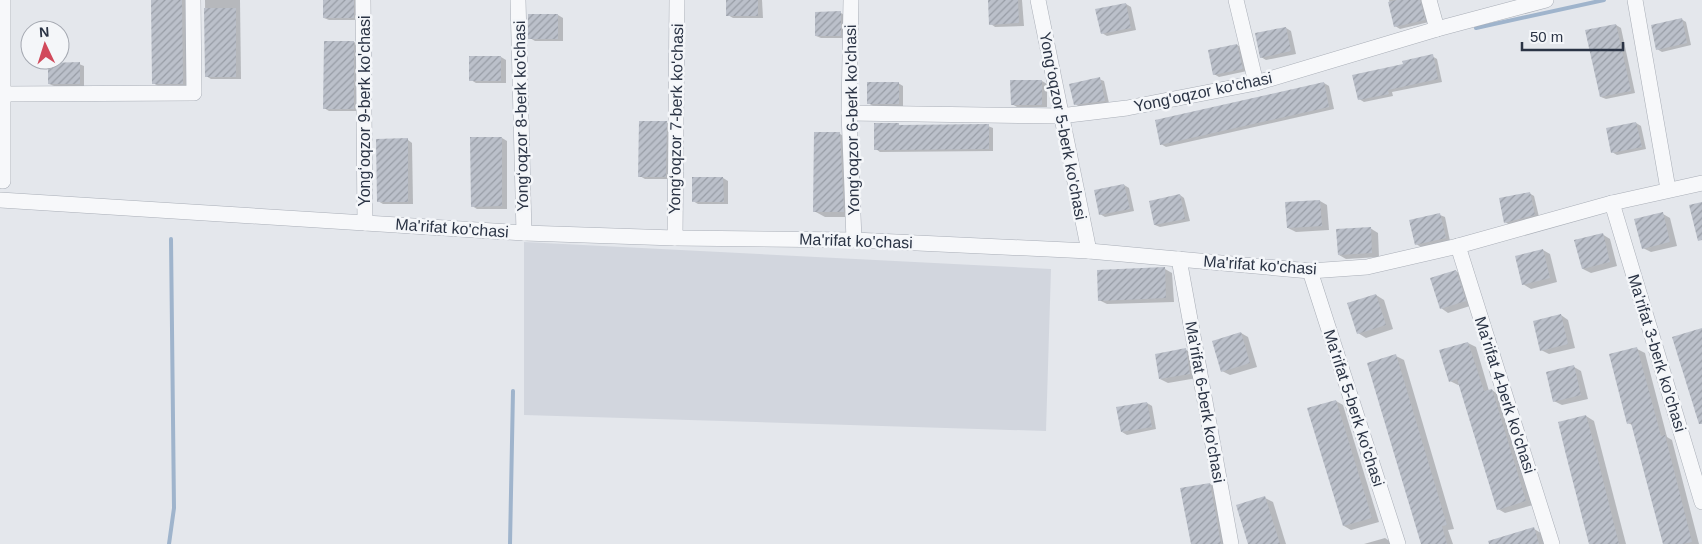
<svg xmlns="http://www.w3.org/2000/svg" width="1702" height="544" font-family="Arial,sans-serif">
<defs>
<pattern id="building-hatch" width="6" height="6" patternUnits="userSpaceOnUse" patternTransform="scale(1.25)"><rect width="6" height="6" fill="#bbc0ca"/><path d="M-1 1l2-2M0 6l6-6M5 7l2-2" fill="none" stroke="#989da6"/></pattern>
</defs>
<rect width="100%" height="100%" fill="#e4e7ec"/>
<polygon fill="#d2d6de" points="524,242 1051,269 1046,431 524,415"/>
<g fill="#0003">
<polygon points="152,0 187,0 188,86 158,86 153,83"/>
<polygon points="205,0 240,0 241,79 211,79 206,76"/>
<polygon points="324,0 359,0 358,20 329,20 324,18"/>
<polygon points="728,0 762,0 763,18 733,18 728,15"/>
<polygon points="989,0 1022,0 1024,26 995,27 991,24"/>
<polygon points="1389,0 1423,0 1429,22 1400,29 1395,26"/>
<polygon points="1126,4 1131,7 1136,30 1107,36 1102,33"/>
<polygon points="816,13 841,13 846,16 846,38 821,38 816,36"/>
<polygon points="558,15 563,18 563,41 535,41 530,38"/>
<polygon points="1681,19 1686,22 1691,45 1662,52 1657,49"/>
<polygon points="1616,25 1621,28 1635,93 1606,99 1601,97"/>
<polygon points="1286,28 1291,31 1296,54 1266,60 1261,57"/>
<polygon points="354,42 359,45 359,111 329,111 324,108"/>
<polygon points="1237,45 1242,48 1247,71 1219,77 1214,74"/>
<polygon points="1432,56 1437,59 1442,82 1392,92 1393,96 1364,102 1359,99 1404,65"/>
<polygon points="501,57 506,60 506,83 476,83 471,80"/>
<polygon points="79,64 84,66 84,86 54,86 49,84"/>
<polygon points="1099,79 1104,81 1109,103 1080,107 1075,104"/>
<polygon points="1042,81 1047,84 1047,107 1017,107 1012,104"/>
<polygon points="898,83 903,86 903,106 873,106 868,103"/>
<polygon points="1324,83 1329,86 1334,109 1166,147 1161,144"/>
<polygon points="666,122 671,125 671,179 645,179 640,176"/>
<polygon points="1636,123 1641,126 1646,149 1617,155 1612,152"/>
<polygon points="898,124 901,126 988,126 993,128 993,151 880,152 876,149"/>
<polygon points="840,134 850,140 853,217 825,217 814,211"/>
<polygon points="502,138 507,141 507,209 477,209 472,206"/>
<polygon points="408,140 412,143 413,204 383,204 378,201"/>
<polygon points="693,178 723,178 728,181 728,204 698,204 693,201"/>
<polygon points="1124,185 1129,188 1134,211 1105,217 1100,214"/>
<polygon points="1529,193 1534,196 1539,217 1510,225 1505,222"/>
<polygon points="1180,195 1184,198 1190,221 1160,227 1155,225"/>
<polygon points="1320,201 1327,205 1329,230 1296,232 1288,228"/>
<polygon points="1663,214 1670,218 1677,246 1651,252 1643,248"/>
<polygon points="1440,215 1445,217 1450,241 1421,247 1416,244"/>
<polygon points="1370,228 1378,233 1379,257 1346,259 1339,255"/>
<polygon points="1602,234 1610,239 1617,266 1591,273 1583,269"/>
<polygon points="1543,250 1550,254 1557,282 1531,289 1523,284"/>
<polygon points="1165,269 1172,273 1174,302 1107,304 1099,300"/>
<polygon points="1456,271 1463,276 1473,305 1448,313 1441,308"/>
<polygon points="1376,295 1384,300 1393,329 1366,338 1358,333"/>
<polygon points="1561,315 1568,320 1575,348 1549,354 1541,350"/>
<polygon points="1241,333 1248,337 1257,367 1230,375 1222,371"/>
<polygon points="1468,343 1476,347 1489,391 1492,390 1499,395 1533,505 1505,513 1498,509 1460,385 1458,385 1450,381 1441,351"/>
<polygon points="1637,349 1645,353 1667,437 1672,440 1699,544 1664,544 1634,426 1628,423"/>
<polygon points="1186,350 1193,354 1197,378 1168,383 1160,379"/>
<polygon points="1396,356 1404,360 1454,529 1448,530 1453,544 1423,544"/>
<polygon points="1574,367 1581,371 1588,399 1562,405 1554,401"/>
<polygon points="1336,401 1343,405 1379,522 1351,530 1344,526"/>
<polygon points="1147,403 1152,406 1156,429 1127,435 1122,432"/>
<polygon points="1586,416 1594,421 1626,544 1591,544"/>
<polygon points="1210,484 1215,487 1226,544 1191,544"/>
<polygon points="1265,498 1273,502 1286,544 1250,544"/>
<polygon points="1534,529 1541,533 1544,544 1509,544"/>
<polygon points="1385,538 1394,544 1364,544"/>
</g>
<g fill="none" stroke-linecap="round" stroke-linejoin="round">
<g stroke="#9fb4cc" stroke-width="4">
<polyline points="1476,28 1604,0"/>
<polyline points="169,544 174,508 171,239"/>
<polyline points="510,544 513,391"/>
</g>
</g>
<g fill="url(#building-hatch)">
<polygon points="151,0 182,0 183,84 152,84"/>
<rect x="323" y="0" width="31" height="18"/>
<rect x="726" y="0" width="32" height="16"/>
<polygon points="988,0 1018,0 1019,23 989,25"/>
<polygon points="1397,0 1420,0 1425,20 1394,27 1388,2"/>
<polygon points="1126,3 1131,28 1101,34 1095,9"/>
<polygon points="204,8 236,8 236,77 205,77"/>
<polygon points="841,11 841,36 815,36 815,12"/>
<rect x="528" y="14" width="30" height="25"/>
<polygon points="1682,18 1687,43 1656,50 1651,25"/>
<polygon points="1616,24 1631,91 1600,97 1585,30"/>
<polygon points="1286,27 1291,51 1260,58 1255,33"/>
<polygon points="324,41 354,41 354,109 323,109"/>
<polygon points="1237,44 1243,69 1213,75 1208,50"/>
<polygon points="1433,54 1438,79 1388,90 1389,94 1358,100 1352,75 1403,64 1402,61"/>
<rect x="469" y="56" width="32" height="25"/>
<polygon points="80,62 80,84 48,84 48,63"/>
<polygon points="1100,77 1105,101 1074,105 1069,84"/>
<polygon points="1010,80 1042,80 1042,105 1011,105"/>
<rect x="867" y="82" width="32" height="22"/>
<polygon points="1324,82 1329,107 1160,145 1155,120"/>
<polygon points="639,121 667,121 666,177 638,177"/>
<polygon points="1636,122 1642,147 1611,153 1606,128"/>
<polygon points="874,123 899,123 899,125 989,124 989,149 874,150"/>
<polygon points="814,132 840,132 844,212 813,212"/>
<polygon points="470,137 502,137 502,206 471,207"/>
<polygon points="408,138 408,202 377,202 376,139"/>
<polygon points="692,177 723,177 724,202 692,202"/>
<polygon points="1124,184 1130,209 1099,215 1094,190"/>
<polygon points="1530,192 1535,215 1504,223 1499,198"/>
<polygon points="1180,194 1185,219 1154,225 1149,201"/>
<polygon points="1320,200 1322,226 1287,228 1285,202"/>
<polygon points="1702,202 1702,240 1698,241 1689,205"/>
<polygon points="1663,212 1670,242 1642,249 1634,219"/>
<polygon points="1440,213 1446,238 1415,245 1409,220"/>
<polygon points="1371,227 1372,253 1338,255 1336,229"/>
<polygon points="1603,233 1610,262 1582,269 1574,240"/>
<polygon points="1543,249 1550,278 1522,285 1515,256"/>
<polygon points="1165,267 1166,298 1098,301 1097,270"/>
<polygon points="1456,270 1466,301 1440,309 1430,278"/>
<polygon points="1376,294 1386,325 1357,334 1347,303"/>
<polygon points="1561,314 1568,344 1540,351 1533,321"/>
<polygon points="1702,328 1702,424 1699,424 1672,337"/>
<polygon points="1241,332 1250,363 1221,372 1212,341"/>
<polygon points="1468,342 1484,391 1492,389 1526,501 1497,510 1457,379 1449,382 1439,350"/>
<polygon points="1637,347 1661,436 1665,435 1692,542 1683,544 1663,544 1631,423 1627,424 1609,354"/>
<polygon points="1186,348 1190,374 1159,379 1155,354"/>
<polygon points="1396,354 1447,525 1442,526 1447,544 1421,544 1367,363"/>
<polygon points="1574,365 1581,395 1553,402 1546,372"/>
<polygon points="1336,400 1372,518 1343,526 1307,408"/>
<polygon points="1147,402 1152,427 1121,432 1116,407"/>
<polygon points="1586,415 1594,444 1619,544 1589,544 1566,455 1558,422"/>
<polygon points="1210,483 1221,544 1191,544 1180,488"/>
<polygon points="1265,496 1280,544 1248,544 1236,505"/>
<polygon points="1534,527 1539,544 1489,544 1488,541"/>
</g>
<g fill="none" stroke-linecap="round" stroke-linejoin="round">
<defs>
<g id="minor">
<polyline points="363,0 365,223"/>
<polyline points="518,0 524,233"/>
<polyline points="851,0 849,113 854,240"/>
<polyline points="1038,0 1089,251"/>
<polyline points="1236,0 1256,83"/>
<polyline points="1429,0 1437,29"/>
<polyline points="1635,0 1668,189"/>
<polyline points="4,94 194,93 193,0"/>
<polyline points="849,113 1060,116 1127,108 1256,83 1437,29 1546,0"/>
<polyline points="3,181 3,0"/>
<polyline points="0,200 524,233 675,238 854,240 1089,251 1310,271 1367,267 1458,246 1612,203 1702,183"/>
<polyline points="1612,203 1702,502"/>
<polyline points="675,238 677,0"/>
<polyline points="1458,246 1552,544"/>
<polyline points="1179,259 1231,544"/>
<polyline points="1310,271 1398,544"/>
</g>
</defs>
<use href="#minor" stroke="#a9aeb7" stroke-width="16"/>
<use href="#minor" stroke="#f7f8fa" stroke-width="15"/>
</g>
<g text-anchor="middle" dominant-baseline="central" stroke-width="5" stroke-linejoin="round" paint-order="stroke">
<g font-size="16" fill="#2b3445" stroke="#f4f6f9">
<text transform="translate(1203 92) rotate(-12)">Yong'oqzor ko'chasi</text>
<text transform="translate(364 111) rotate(-90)">Yong‘oqzor 9-berk ko'chasi</text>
<text transform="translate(521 116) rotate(-91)">Yong‘oqzor 8-berk ko'chasi</text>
<text transform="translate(676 119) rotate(-89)">Yong‘oqzor 7-berk ko'chasi</text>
<text transform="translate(852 120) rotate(-91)">Yong‘oqzor 6-berk ko'chasi</text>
<text transform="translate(1063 126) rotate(79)">Yong‘oqzor 5-berk ko'chasi</text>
<text transform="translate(452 228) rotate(4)">Ma'rifat ko'chasi</text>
<text transform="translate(856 241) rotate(2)">Ma'rifat ko'chasi</text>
<text transform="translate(1260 265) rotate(4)">Ma'rifat ko'chasi</text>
<text transform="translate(1657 353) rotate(73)">Ma’rifat 3-berk ko'chasi</text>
<text transform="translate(1505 395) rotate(72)">Ma’rifat 4-berk ko'chasi</text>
<text transform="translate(1205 402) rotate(80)">Ma’rifat 6-berk ko'chasi</text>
<text transform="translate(1354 408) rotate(72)">Ma’rifat 5-berk ko'chasi</text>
</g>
</g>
<g transform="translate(45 45) rotate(356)"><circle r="24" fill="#f4f6f9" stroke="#a4a8b1"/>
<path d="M0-4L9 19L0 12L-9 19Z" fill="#d1495b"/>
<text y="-8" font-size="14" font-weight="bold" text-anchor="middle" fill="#2b3445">N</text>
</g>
<path d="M1522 42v8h101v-8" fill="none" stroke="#2b3445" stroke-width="2.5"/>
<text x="1530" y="42" font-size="15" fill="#2b3445" stroke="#f4f6f9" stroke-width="4" paint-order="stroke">50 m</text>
</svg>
